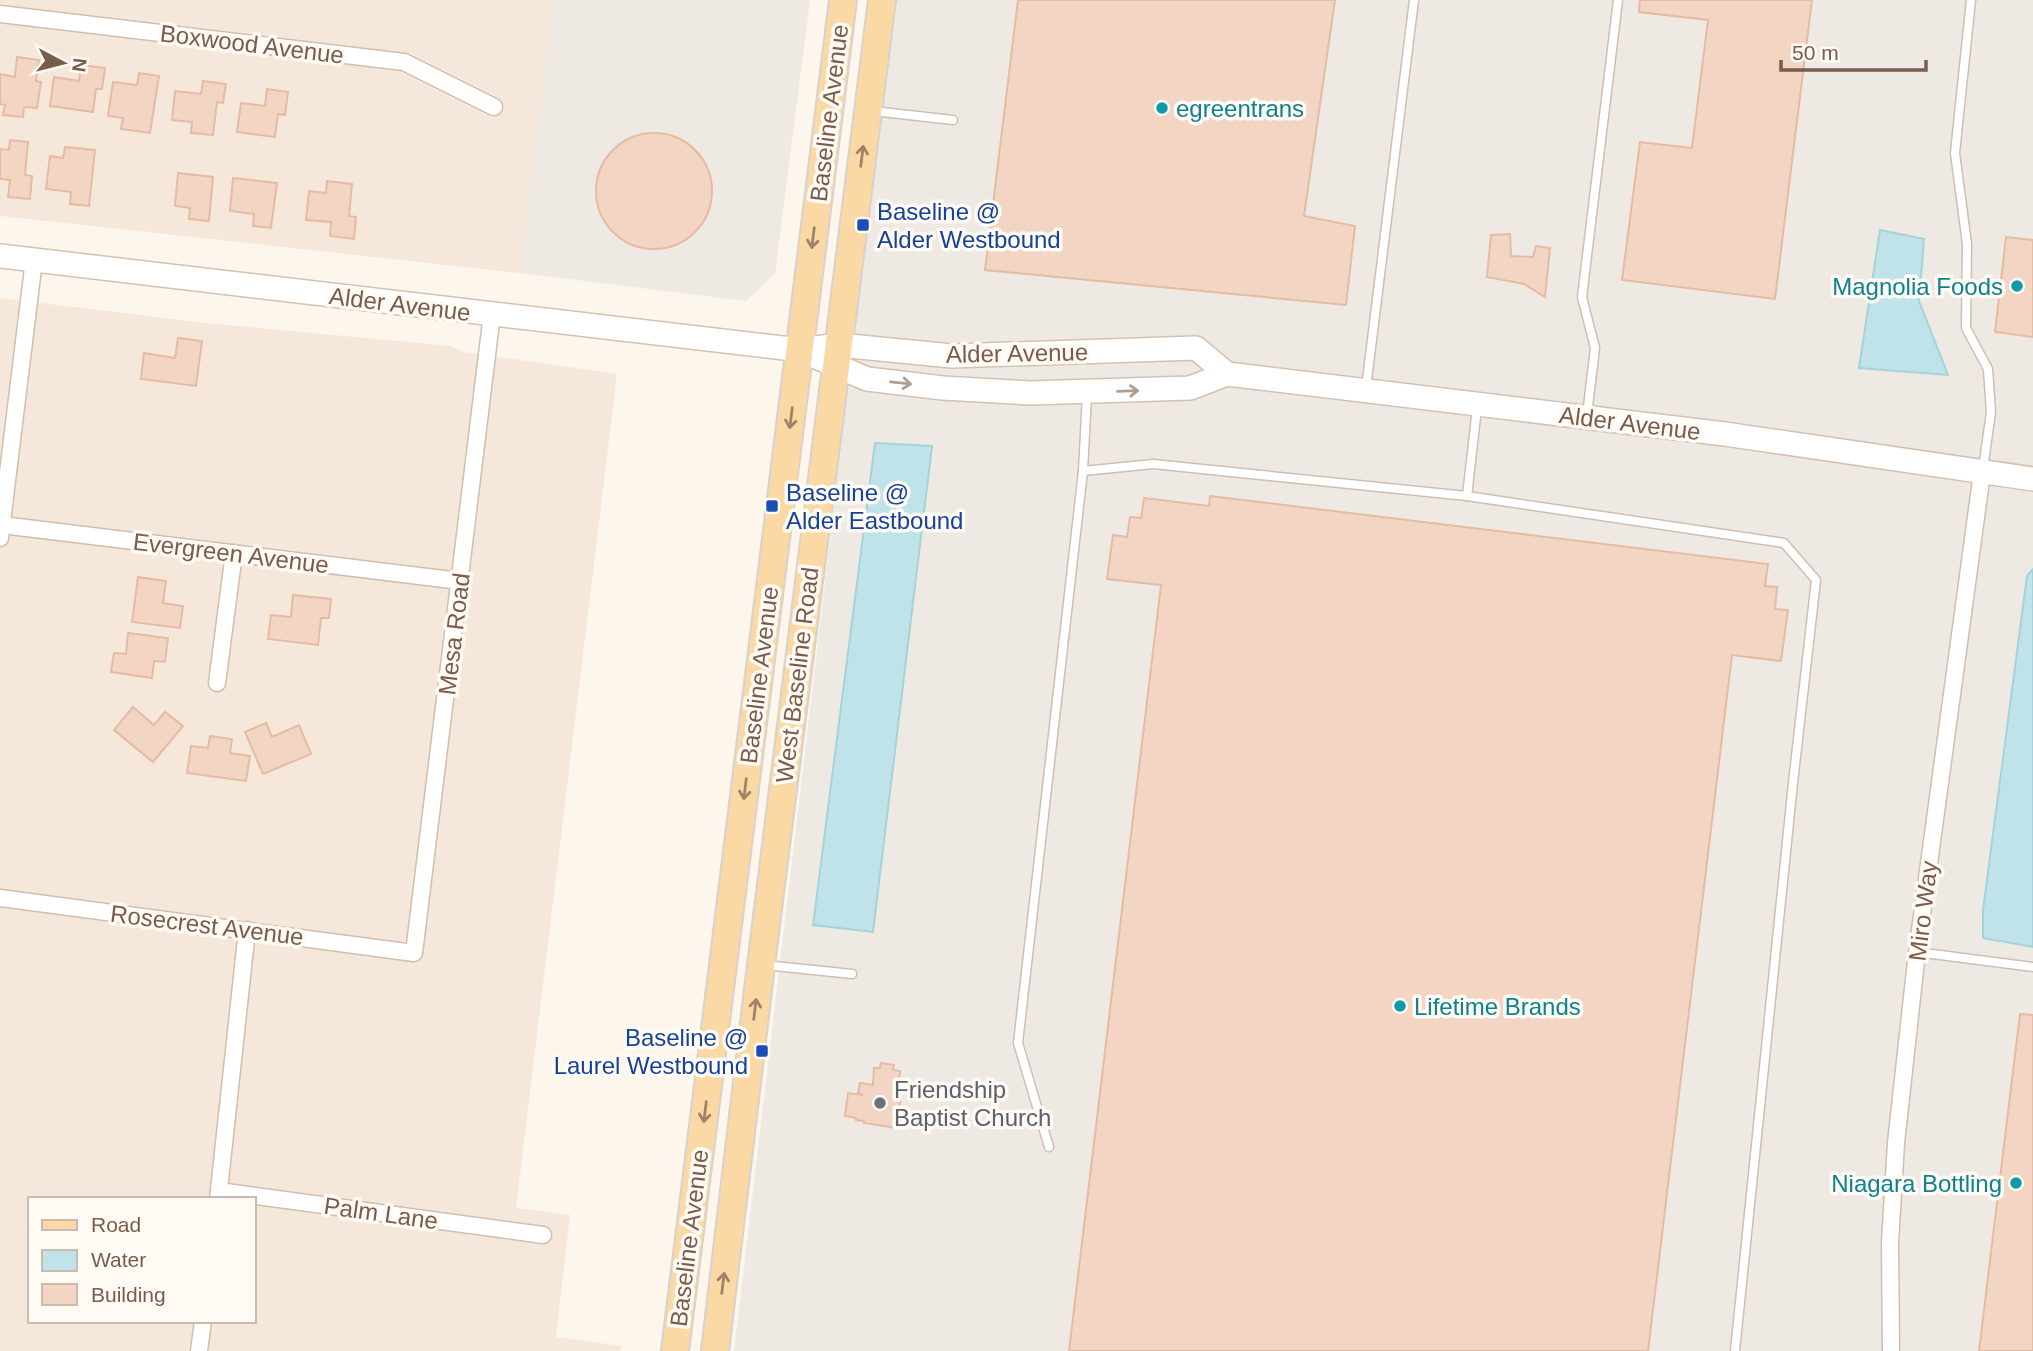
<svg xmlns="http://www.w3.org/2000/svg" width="2033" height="1351" font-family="Arial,sans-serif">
<rect width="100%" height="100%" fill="#fdf6ec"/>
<g fill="#f5e8da" fill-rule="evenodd">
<polygon points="0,0 554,0 520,273 0,216"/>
<path d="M0,298L205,323L451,346L464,352L617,374L516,1208L570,1215L556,1337L621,1346V1351H0ZM30,1199H254V1321H30Z"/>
</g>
<g fill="#efe9e4">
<polygon points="554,0 810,0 775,274 746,301 520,273"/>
<polygon points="894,0 2033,0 2033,1351 734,1351"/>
</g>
<g fill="#bfe3e8" stroke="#a5d3da" stroke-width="2">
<polygon points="1880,230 1924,239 1919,301 1948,375 1859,368"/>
<polygon points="875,443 932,446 873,932 813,925"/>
<polygon points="2033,569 2033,947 1983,938 1983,910 2027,576"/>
</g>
<g fill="#f3d5c3" stroke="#e6bba3" stroke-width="2">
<polygon points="1018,0 1335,0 1304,216 1355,226 1346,305 985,270"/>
<polygon points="1640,0 1812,0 1775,299 1622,280 1640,142 1692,148 1708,20 1639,12"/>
<polygon points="17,57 39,60 36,81 41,82 37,108 24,107 23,117 3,115 5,105 0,104 0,74 15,77"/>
<polygon points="81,65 105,68 102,89 96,89 93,112 50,106 54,77 79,81"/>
<polygon points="139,73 159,76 150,133 121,129 123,118 108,116 113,82 137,85"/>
<polygon points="203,81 226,84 223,103 217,102 213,135 191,133 192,122 172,120 175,91 201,94"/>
<polygon points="267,89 288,92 285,115 278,114 275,137 237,132 241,103 265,106"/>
<circle cx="654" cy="191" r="58"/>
<polygon points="10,140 28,142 25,175 32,176 30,199 8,197 10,180 0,179 0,149 9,150"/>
<polygon points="65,147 95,150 89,206 70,204 71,192 46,189 50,156 63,158"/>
<polygon points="178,173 213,177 209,221 189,219 190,208 175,206"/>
<polygon points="233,178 277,183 271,228 253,226 254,214 230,211"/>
<polygon points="327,181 352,184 349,216 356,217 354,239 330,236 331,222 306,220 309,191 326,193"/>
<polygon points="1510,234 1511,256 1533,257 1536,246 1550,248 1545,297 1524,284 1487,277 1491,235"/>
<polygon points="2006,237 2033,240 2033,337 1995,332"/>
<polygon points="178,338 202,341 196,386 141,379 144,353 175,358"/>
<polygon points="1210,496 1768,564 1765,586 1777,587 1775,609 1788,610 1781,661 1732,655 1648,1351 1069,1351 1161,585 1107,579 1113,535 1127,537 1130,517 1141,518 1144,498 1209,506"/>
<polygon points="138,577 166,581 163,603 183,606 180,628 132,622"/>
<polygon points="293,595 331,599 329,618 321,618 318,645 268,639 271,615 291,617"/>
<polygon points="128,633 168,638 165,662 154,661 152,678 111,672 114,653 126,654"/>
<polygon points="133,707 154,725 165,712 183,726 153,762 114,730"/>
<polygon points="266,723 272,737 299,725 311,754 263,774 245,732"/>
<polygon points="210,736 232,739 230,753 250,756 246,781 187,773 191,746 208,748"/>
<polygon points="2020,1014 2033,1015 2033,1351 1979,1351"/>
<polygon points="881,1063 894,1065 893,1070 900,1071 897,1094 901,1095 897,1128 864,1123 864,1121 856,1120 856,1118 845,1116 848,1093 863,1095 858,1093 860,1083 873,1085 874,1068 880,1068"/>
</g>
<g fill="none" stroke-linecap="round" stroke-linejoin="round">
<defs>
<g id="lane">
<polyline points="1971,0 1955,153 1967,244 1966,328 1988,369 1991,412 1983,469"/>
<polyline points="873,111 953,120"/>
<polyline points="1366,388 1414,0"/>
<polyline points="1587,415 1595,348 1582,297 1618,0"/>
<polyline points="1083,471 1153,464 1467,496 1784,543 1816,580 1793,783 1735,1351"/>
<polyline points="1467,496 1477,408"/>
<polyline points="1917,952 2033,967"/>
<polyline points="765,965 852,974"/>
<polyline points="1049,1147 1018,1043 1083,471 1087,395"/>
</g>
<g id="street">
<polyline points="0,14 404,62 494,107"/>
<polyline points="2,525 460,581"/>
<polyline points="0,538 34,260"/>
<polyline points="217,683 234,553"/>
<polyline points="0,898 414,953 492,314"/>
<polyline points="219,1191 543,1235"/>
<polyline points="218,1199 247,930"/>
<polyline points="199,1351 203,1321"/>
<polyline points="1891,1351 1890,1243 1896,1143 1917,952 1982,473"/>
</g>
<g id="secondary">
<polyline points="0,256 800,350 839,345 952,356 1196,348 1227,374"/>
<polyline points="800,350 867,379 943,388 1031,393 1190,388 1227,374 1725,434 2033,479"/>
</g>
<g id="primary">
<polyline points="675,1351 843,0"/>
<polyline points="715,1351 761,965 882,0"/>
</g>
</defs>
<use href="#lane" stroke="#d1beb0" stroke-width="11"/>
<use href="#street" stroke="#d1beb0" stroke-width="19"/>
<use href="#secondary" stroke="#d6c0b0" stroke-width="26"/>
<use href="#primary" stroke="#dad1cd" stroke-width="30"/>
<use href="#lane" stroke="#fff" stroke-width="8"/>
<use href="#street" stroke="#fff" stroke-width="16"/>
<use href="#secondary" stroke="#fff" stroke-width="23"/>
<use href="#primary" stroke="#fbd9a5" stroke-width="26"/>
</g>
<defs><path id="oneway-shaft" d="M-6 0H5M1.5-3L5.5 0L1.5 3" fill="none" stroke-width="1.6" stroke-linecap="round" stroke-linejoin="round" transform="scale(1.75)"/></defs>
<g stroke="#a18267">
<use href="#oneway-shaft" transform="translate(862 156) rotate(-83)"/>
<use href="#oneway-shaft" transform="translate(813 238) rotate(97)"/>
<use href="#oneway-shaft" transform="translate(791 418) rotate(97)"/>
<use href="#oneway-shaft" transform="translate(745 789) rotate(97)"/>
<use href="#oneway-shaft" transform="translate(755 1009) rotate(-83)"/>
<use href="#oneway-shaft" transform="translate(705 1112) rotate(97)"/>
<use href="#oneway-shaft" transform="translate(723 1283) rotate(-83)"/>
</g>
<g stroke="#af9d94">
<use href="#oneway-shaft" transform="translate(901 383) rotate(6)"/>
<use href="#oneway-shaft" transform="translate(1128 391) rotate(-2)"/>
</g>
<g fill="#0f9aa8" stroke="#fffaf3" stroke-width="2.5">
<circle cx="1162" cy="108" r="7"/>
<circle cx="2017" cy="286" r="7"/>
<circle cx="1400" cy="1006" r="7"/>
<circle cx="2016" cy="1183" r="7"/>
</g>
<g fill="#1a4fb4" stroke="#fffaf3" stroke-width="2.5">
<rect x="856" y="218" width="14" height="14" rx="3.5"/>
<rect x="765" y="499" width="14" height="14" rx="3.5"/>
<rect x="755" y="1044" width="14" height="14" rx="3.5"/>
</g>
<circle fill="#6b7280" stroke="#fffaf3" stroke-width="2.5" cx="880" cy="1103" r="7"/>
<g text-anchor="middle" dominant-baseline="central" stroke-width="7" stroke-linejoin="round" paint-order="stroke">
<g font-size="24" fill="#7a5c4d" stroke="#fffaf3">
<text transform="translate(252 44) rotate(7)">Boxwood Avenue</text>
<text transform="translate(829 113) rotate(-83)">Baseline Avenue</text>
<text transform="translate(400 304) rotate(7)">Alder Avenue</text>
<text transform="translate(1017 353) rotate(-1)">Alder Avenue</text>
<text transform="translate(1630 423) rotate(7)">Alder Avenue</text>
<text transform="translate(231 553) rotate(7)">Evergreen Avenue</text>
<text transform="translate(454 634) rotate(-83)">Mesa Road</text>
<text transform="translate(759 675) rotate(-83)">Baseline Avenue</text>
<text transform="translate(797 675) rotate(-83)">West Baseline Road</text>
<text transform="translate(1923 911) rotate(-83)">Miro Way</text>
<text transform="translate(207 925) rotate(7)">Rosecrest Avenue</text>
<text transform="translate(381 1213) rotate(8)">Palm Lane</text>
<text transform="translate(689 1238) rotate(-83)">Baseline Avenue</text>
</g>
<g font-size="24" fill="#0d838f" stroke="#fffaf3" text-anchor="start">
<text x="1176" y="108">egreentrans</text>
<text x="2003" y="286" text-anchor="end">Magnolia Foods</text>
<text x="1414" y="1006">Lifetime Brands</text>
<text x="2002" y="1183" text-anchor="end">Niagara Bottling</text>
</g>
<g font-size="24" fill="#164399" stroke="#fffaf3" text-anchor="start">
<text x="877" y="211">Baseline @<tspan x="877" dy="28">Alder Westbound</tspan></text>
<text x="786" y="492">Baseline @<tspan x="786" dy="28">Alder Eastbound</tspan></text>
<text x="748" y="1037" text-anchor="end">Baseline @<tspan x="748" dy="28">Laurel Westbound</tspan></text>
</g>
<g font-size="24" fill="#5b616d" stroke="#fffaf3" text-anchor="start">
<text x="894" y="1089">Friendship<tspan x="894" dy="28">Baptist Church</tspan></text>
</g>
</g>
<rect x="28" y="1197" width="228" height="126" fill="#fffaf3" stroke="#cabbb1" stroke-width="2"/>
<rect x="42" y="1220" width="35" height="10" fill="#fbd9a5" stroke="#cabbb1" stroke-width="2"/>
<text x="91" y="1232" font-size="21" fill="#7a5c4d">Road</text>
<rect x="42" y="1250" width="35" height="21" fill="#bfe3e8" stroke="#cabbb1" stroke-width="2"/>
<text x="91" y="1267" font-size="21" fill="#7a5c4d">Water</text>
<rect x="42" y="1284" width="35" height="21" fill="#f3d5c3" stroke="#cabbb1" stroke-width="2"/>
<text x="91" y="1302" font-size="21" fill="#7a5c4d">Building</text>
<g transform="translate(63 63) rotate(97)" stroke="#fffaf3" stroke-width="5" paint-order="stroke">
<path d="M0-5L12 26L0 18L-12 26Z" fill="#7a5c4d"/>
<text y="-10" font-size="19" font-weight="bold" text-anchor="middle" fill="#7a5c4d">N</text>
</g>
<path d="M1781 60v10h145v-10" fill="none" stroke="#7a5c4d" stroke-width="3.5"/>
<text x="1792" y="60" font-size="21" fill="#7a5c4d" stroke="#fffaf3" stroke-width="5" paint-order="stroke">50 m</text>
</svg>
